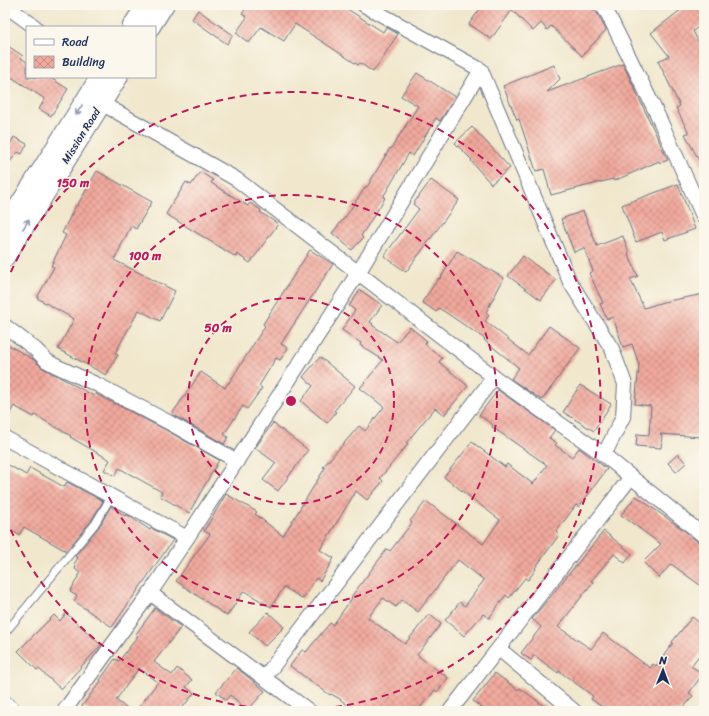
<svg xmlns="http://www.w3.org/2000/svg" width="709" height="716" font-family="Sriracha,sans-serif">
<defs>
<pattern id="building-cross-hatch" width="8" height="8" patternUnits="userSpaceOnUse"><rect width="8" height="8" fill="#f2a99c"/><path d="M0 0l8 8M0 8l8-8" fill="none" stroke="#c38a82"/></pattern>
</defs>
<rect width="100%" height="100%" fill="#fbf7ec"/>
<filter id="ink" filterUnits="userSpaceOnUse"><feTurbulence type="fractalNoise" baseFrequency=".025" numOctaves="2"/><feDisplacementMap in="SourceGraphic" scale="8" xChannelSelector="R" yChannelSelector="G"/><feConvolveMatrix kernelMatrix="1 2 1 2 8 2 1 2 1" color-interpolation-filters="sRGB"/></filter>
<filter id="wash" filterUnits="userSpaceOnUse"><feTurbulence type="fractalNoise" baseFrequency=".012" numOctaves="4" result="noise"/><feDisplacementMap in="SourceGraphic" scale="16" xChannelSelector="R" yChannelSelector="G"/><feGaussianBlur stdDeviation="0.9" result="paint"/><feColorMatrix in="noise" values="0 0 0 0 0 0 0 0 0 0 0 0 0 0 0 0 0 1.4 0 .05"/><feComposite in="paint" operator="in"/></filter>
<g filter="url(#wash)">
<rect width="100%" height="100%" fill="#f0e7cc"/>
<g id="blocks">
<g fill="url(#building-cross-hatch)">
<polygon points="248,5 341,5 383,32 386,27 398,34 373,72 360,63 358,65 295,24 284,41 261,27 249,43 236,33 247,17 242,14"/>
<polygon points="483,5 588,5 598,14 606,30 582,56 551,26 547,30 541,23 533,31 512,10 491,39 469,24"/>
<polygon points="687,5 697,5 704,14 704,23 693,31 704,53 704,170 685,134 689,133 676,108 680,106 658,61 669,56 651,33"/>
<polygon points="198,10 233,35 227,44 192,19"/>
<polygon points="5,44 23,56 21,58 27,62 27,77 49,77 68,89 51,116 39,109 45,99 5,73"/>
<polygon points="623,64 668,160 660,163 659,161 614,181 613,179 551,195 544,169 536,171 519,119 517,120 503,86 554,65 560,79 547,92"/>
<polygon points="417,73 455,97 440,121 436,118 413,156 409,153 383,197 385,198 361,236 363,238 352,250 332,233 346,216 366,186 367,187 390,148 391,149 418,106 401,96"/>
<polygon points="472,127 491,147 510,168 491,184 471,161 472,160 455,143"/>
<polygon points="14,137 27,144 22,154 18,152 5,168 5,153"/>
<polygon points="97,171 152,202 136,229 131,226 114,260 175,291 160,321 139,310 115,353 118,355 106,375 58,349 74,319 37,298 54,267 51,266 66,235 62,233 76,205 77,206"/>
<polygon points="200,172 213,180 211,183 248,206 250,203 261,210 260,212 278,224 250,263 237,254 236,257 166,214 186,182 191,185"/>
<polygon points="431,180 459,200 406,272 384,256 419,209 413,204"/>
<polygon points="678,184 695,229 665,240 662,232 636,242 622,205"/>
<polygon points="583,211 597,246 623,236 629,253 628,254 638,276 630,279 644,308 663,302 704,294 704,423 702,422 701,437 660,434 662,436 661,448 636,446 637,434 649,435 651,406 635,404 639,365 632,344 623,347 613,317 607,319 600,304 603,303 589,273 593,271 584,248 574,252 561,219"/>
<polygon points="310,250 333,264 281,344 288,348 280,360 276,358 259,386 262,388 247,409 243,406 224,434 228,437 224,444 172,414 201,372 225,388 228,383 229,383 265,326 263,324"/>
<polygon points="457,251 504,278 486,312 489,315 485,321 528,355 549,326 580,348 542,400 511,379 519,368 484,340 485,339 439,308 436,312 422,302 439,278 440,279"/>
<polygon points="523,256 556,280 541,300 508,276"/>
<polygon points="360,290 382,305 370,322 373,324 372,325 397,342 410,327 427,341 425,344 442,358 439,362 468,386 444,415 435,408 406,443 408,444 380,478 383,481 367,500 356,491 320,550 334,558 320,581 316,578 303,599 284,587 271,607 244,591 227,616 176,581 210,534 204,531 226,494 257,512 255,514 283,536 325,468 323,467 359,426 365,431 384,407 360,388 383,360 360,345 361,343 342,330 355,310 349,306"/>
<polygon points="5,343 34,360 43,368 52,373 65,380 94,396 96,393 96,394 166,430 219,460 189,513 160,496 162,492 119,468 115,476 104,470 110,460 70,437 71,436 35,415 34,417 14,406 5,421"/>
<polygon points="320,357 355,386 334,411 336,412 327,423 301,401 313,386 303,377"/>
<polygon points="580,385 611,404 594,431 563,412"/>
<polygon points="498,390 555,430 549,438 557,443 555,445 572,457 579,448 607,469 579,507 576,505 556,532 559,535 535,568 536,569 528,580 525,578 509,598 506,595 489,618 483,614 464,636 445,620 460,602 465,606 484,580 458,560 418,612 402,600 396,607 383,598 368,618 405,644 429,614 441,624 417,655 448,678 437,692 435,690 417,711 354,711 340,699 331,694 330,695 290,666 302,650 306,652 330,623 333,625 352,598 351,597 387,549 390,551 412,523 410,521 426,501 483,544 500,520 444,477 472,442 505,467 507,464 533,484 547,465 492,427 493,425 479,415"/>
<polygon points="273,423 308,450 278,491 263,480 276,463 255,448"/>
<polygon points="678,454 686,463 676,472 668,463"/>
<polygon points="5,463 26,475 30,468 64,487 67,482 103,501 91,521 66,551 24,527 19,535 5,527"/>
<polygon points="636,496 685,531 699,543 704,544 704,588 671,564 659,578 643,562 661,544 621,515"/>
<polygon points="111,506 125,516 126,514 150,530 151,528 173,540 112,627 74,601 77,596 70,592 80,573 75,569 76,566 74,564 78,558 75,556 99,527"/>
<polygon points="604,531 632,554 625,563 614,554 591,581 593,582 558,627 591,649 603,633 650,668 653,664 656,666 673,643 672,642 692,617 704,626 704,649 691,666 703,674 689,693 693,696 681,711 608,711 591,699 593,696 559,671 558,673 534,655 531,660 521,653 541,627 532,619"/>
<polygon points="155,608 181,627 154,662 172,675 177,668 192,680 186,687 194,693 180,711 136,711 158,682 139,668 116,700 130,711 89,711 82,706 101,681 100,680 115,659 119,661 138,636 136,634"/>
<polygon points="268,612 284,627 265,646 249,632"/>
<polygon points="66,613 101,645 61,689 39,669 37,670 18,651 54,615 60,621"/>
<polygon points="237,668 265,691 248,710 230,695 226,700 216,692"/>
<polygon points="495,673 518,690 520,688 551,711 486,711 473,701"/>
</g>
</g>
</g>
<g filter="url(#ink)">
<use href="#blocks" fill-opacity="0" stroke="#666f84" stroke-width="1"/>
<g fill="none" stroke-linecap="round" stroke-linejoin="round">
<defs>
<polyline id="lane" points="5,633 95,524 111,497"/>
<g id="street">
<polyline points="5,5 35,27"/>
<polyline points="364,5 481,70 570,282 612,349 625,384 623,417 604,455"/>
<polyline points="602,5 608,14 658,116 704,218"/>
<polyline points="101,103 236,179 494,377 604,455 704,536"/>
<polyline points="5,326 35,349 47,361 56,366 100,386 170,423 237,461"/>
<polyline points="5,438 187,538"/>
<polyline points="150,593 264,678 309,711"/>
<polyline points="499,649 574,711"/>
<polyline points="264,678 494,377"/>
<polyline points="64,711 150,593 187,538 358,273 481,70"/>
<polyline points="450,711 631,477"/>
</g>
<g id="secondary">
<polyline points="132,27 146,5"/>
<polyline points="150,27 164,5"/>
<polyline points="5,228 100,77"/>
<polyline points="5,257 118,77"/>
<polyline points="5,706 11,711"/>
</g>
</defs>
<use href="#lane" stroke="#666f84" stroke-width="9"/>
<use href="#street" stroke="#666f84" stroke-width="16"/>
<use href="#secondary" stroke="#666f84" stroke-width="21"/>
<use href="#lane" stroke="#fff" stroke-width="7"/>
<use href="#street" stroke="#fff" stroke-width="14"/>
<use href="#secondary" stroke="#fff" stroke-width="19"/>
</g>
<defs><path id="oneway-shaft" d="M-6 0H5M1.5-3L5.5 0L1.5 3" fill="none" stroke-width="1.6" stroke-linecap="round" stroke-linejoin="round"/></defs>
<g stroke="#8d97ae">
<use href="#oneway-shaft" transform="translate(79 110) rotate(122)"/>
<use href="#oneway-shaft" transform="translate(26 224) rotate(-58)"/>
</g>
</g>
<g fill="none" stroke="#c2185b" stroke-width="2" stroke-dasharray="7 5">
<circle cx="291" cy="401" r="103"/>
<circle cx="291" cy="401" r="206"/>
<path d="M6 283A309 309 0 1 1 6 519"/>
</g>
<g text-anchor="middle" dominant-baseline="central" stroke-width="3" stroke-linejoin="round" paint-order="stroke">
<g font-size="11" fill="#1b2f5e" stroke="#fbf7ec">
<text transform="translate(81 136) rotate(-58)">Mission Road</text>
</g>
</g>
<circle cx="291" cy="401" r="6" fill="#c2185b" stroke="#fbf7ec" stroke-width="2"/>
<g font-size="12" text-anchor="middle" font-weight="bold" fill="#c2185b" stroke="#fbf7ec" stroke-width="3" stroke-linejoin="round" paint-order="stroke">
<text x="73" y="187">150 m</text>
<text x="145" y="260">100 m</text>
<text x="218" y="332">50 m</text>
</g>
<rect width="709" height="716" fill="none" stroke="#fbf7ec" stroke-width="20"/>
<rect x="26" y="26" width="130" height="52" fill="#fbf7ec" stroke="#a1a7b3"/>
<rect x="34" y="39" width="20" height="6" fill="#ffffff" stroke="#a1a7b3"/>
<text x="62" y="46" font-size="12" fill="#1b2f5e">Road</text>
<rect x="34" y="56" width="20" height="12" fill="url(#building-cross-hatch)" stroke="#a1a7b3"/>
<text x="62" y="66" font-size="12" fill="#1b2f5e">Building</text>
<g transform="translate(663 670) rotate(1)" stroke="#fbf7ec" stroke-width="3" paint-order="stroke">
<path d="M0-3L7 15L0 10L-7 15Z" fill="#1b2f5e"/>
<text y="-6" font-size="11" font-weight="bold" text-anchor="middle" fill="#1b2f5e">N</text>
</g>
</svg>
